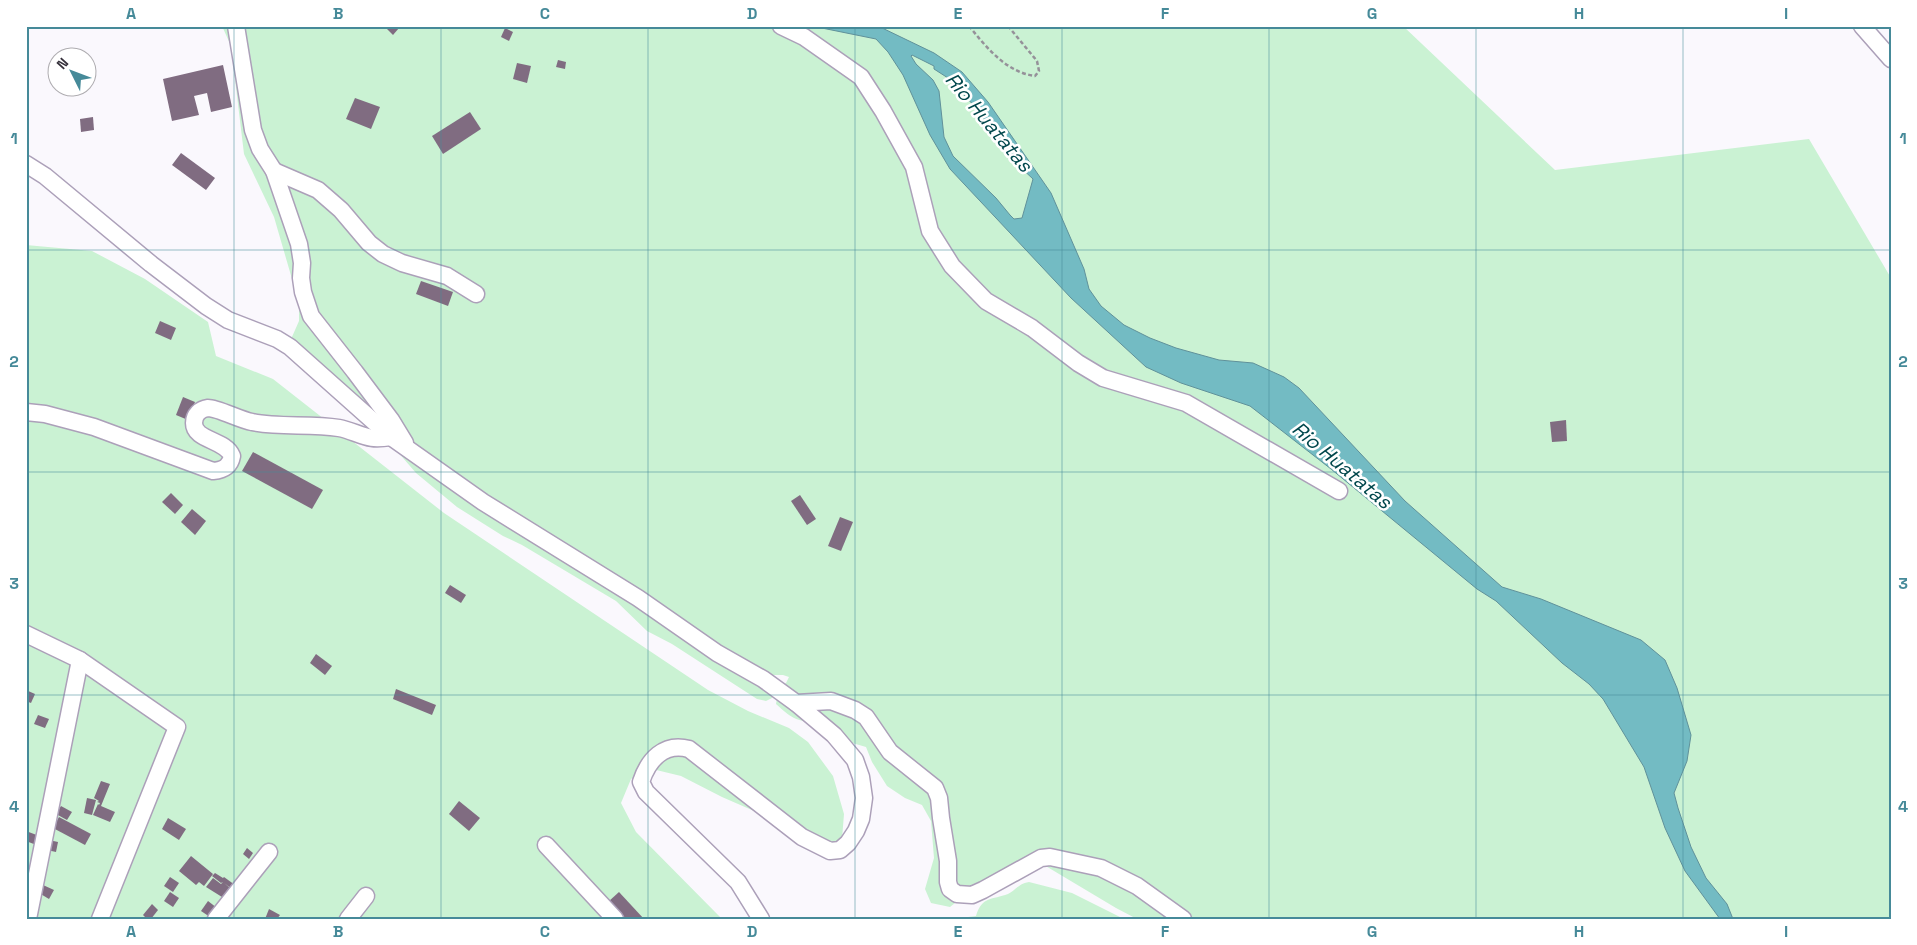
<svg xmlns="http://www.w3.org/2000/svg" width="1917" height="945" font-family="'Space Grotesk',sans-serif">
<rect width="100%" height="100%" fill="#faf8fd"/>
<g fill="#caf2d3">
<path d="M222,26H1403L1555,170L1809,139L1891,278V919H1137L1116,908L1039,862L960,899L950,907L931,903L925,889L934,858L931,821L922,805L905,798L887,786L872,762L866,747L835,738L816,722C797,722 790,717 776,704L779,687L786,683L789,677L783,675H769L773,693L772,698L766,701L757,699L672,644L647,631L616,601L522,545L503,536L457,507L416,473L378,429L288,346L299,321V303L274,217L244,154L231,46Z"/>
<polygon points="26,245 92,251 145,279 208,322 216,356 273,379 444,513 708,690 748,711 789,728 808,742 833,776 844,814 842,839 827,846 761,814 722,797 681,776 648,768 631,779 621,803 636,832 722,919 26,919"/>
<path d="M1029,882L1072,893L1124,919H967L968,917L976,916C982,896 992,900 1008,894C1016,890 1018,884 1029,882Z"/>
</g>
<path fill="#73bbc3" stroke="#60919a" fill-rule="evenodd" d="M812,26H878L934,53L962,72L988,102L1051,193L1084,269L1089,289L1101,306L1124,325L1150,338L1176,348L1219,360L1253,363L1284,377L1299,388L1405,501L1502,587L1541,599L1641,640L1665,660L1677,688L1691,735L1687,761L1674,793L1678,808L1691,847L1706,878L1727,904L1733,919H1720L1685,871L1665,828L1644,767L1603,699L1589,684L1562,663L1496,601L1477,589L1331,469L1250,406L1181,383L1146,367L1071,298L950,169L930,135L903,75L888,52L876,39ZM912,55L934,66V69L948,78L979,111L1002,150L1033,179L1022,218L1014,219L1010,215L996,198L953,156L944,137L939,91L933,80L916,64L911,56Z"/>
<g fill="#806c81">
<polygon points="384,26 397,26 399,28 393,35"/>
<polygon points="505,28 513,32 509,41 501,37"/>
<polygon points="558,60 566,62 565,69 556,67"/>
<polygon points="517,63 531,66 527,83 513,79"/>
<polygon points="223,65 232,107 211,112 207,93 194,96 199,115 172,121 163,79"/>
<polygon points="355,98 380,107 371,129 346,119"/>
<polygon points="470,112 481,129 443,154 432,136"/>
<polygon points="93,117 94,130 81,132 80,119"/>
<polygon points="181,153 215,178 206,190 172,165"/>
<polygon points="421,281 453,292 448,306 416,294"/>
<polygon points="160,321 176,328 171,340 155,333"/>
<polygon points="183,397 195,402 188,420 176,415"/>
<polygon points="1566,420 1567,441 1552,442 1550,422"/>
<polygon points="253,452 323,490 312,509 242,471"/>
<polygon points="171,493 183,505 175,514 162,502"/>
<polygon points="800,495 816,519 807,525 791,501"/>
<polygon points="192,509 206,521 195,535 181,522"/>
<polygon points="840,517 853,522 841,551 828,546"/>
<polygon points="450,585 466,595 461,603 445,593"/>
<polygon points="316,654 332,666 325,675 310,663"/>
<polygon points="396,689 436,705 432,715 393,699"/>
<polygon points="26,690 35,694 31,703 26,701"/>
<polygon points="38,715 49,719 45,728 34,724"/>
<polygon points="101,781 110,784 101,806 115,812 110,822 93,815 98,804 99,805 100,803 97,802 99,801 94,798"/>
<polygon points="87,798 96,800 92,815 84,813"/>
<polygon points="459,801 480,818 469,831 449,814"/>
<polygon points="61,806 72,812 67,820 56,814"/>
<polygon points="59,817 91,834 85,845 53,828"/>
<polygon points="168,818 186,829 179,840 162,829"/>
<polygon points="26,831 42,837 39,846 26,841"/>
<polygon points="49,840 58,842 56,852 47,850"/>
<polygon points="247,848 253,853 249,859 243,854"/>
<polygon points="191,856 213,874 204,886 199,882 196,885 179,871"/>
<polygon points="215,873 223,878 224,877 235,885 232,889 224,883 230,888 222,897 206,887 213,878 221,884 223,882 221,883 212,876"/>
<polygon points="170,877 179,883 173,892 164,886"/>
<polygon points="43,885 54,890 49,899 39,893"/>
<polygon points="170,892 179,898 173,907 164,901"/>
<polygon points="619,892 644,919 623,919 608,902"/>
<polygon points="208,901 217,908 210,917 201,911"/>
<polygon points="152,904 158,910 151,919 147,919 143,915"/>
<polygon points="269,909 280,915 277,919 265,919"/>
</g>
<g fill="none" stroke-linecap="round" stroke-linejoin="round">
<defs>
<g id="minor">
<polyline points="236,26 253,130 260,149 274,171 299,244 302,263 301,278 303,292 311,316 355,372 391,420 405,443"/>
<polyline points="781,26 804,37 861,77 883,111 914,167 930,231 952,266 986,301 1032,328 1078,363 1103,378 1186,403 1339,491"/>
<polyline points="1862,26 1891,59"/>
<path d="M26,164L45,176L151,264L206,306L228,320L277,339L290,347L391,437L483,502L638,598L717,653L763,679L796,703L834,735L855,760L861,777L864,798L861,819L856,831L848,843L840,850L830,851L802,837L689,749C664,742 648,760 641,782L646,792L738,882L761,919"/>
<polyline points="274,171 318,190 341,210 369,243 383,254 402,263 447,276 476,294"/>
<path d="M26,412L45,414L94,427L213,471C223,470 230,467 232,456C225,439 194,441 194,423C194,415 200,409 208,408C218,408 240,420 252,422C280,428 310,423 339,428C350,430 361,436 372,438C378,439 385,438 391,437"/>
<polyline points="26,634 80,660 177,727 100,919"/>
<polyline points="796,703 831,701 855,710 866,717 890,752 935,788 939,798 941,818 948,861 948,882 950,889 957,894 972,895 983,890 1041,858 1050,857 1101,868 1137,886 1183,919"/>
<polyline points="546,845 615,919"/>
<polyline points="28,919 80,660"/>
<polyline points="216,919 269,852"/>
<polyline points="348,919 366,896"/>
</g>
</defs>
<use href="#minor" stroke="#aca0b9" stroke-width="19"/>
<path stroke="#959199" stroke-width="2.5" stroke-dasharray="4 2.5" stroke-linecap="butt" d="M969,26C987,48 1006,72 1035,76L1039,71L1037,61L1008,26"/>
<use href="#minor" stroke="#fff" stroke-width="16"/>
</g>
<path fill="none" stroke="#468a99" stroke-width="1" stroke-opacity="0.55" d="M234,26V919M441,26V919M648,26V919M855,26V919M1062,26V919M1269,26V919M1476,26V919M1683,26V919M26,250H1891M26,472H1891M26,695H1891"/>
<g text-anchor="middle" dominant-baseline="central" stroke-width="5" stroke-linejoin="round" paint-order="stroke">
<g font-size="20" font-style="italic" fill="#00474c" stroke="#fff">
<text transform="translate(989 122) rotate(50)">Rio Huatatas</text>
<text transform="translate(1342 465) rotate(40)">Rio Huatatas</text>
</g>
</g>
<rect width="1917" height="945" fill="none" stroke="#ffffff" stroke-width="55"/>
<g transform="translate(72 72) rotate(312)"><circle r="24" fill="#ffffff" stroke="#aeacb0"/>
<path d="M0-4L9 19L0 12L-9 19Z" fill="#468a99"/>
<text y="-8" font-size="14" font-weight="bold" text-anchor="middle" fill="#342f3a">N</text>
</g>
<rect x="28" y="28" width="1862" height="890" fill="none" stroke="#468a99" stroke-width="2"/>
<g font-size="16" text-anchor="middle" font-weight="bold" fill="#468a99">
<text x="131" y="19">A</text>
<text x="338" y="19">B</text>
<text x="545" y="19">C</text>
<text x="752" y="19">D</text>
<text x="958" y="19">E</text>
<text x="1165" y="19">F</text>
<text x="1372" y="19">G</text>
<text x="1579" y="19">H</text>
<text x="1786" y="19">I</text>
<text x="14" y="144">1</text>
<text x="1903" y="144">1</text>
<text x="14" y="367">2</text>
<text x="1903" y="367">2</text>
<text x="14" y="589">3</text>
<text x="1903" y="589">3</text>
<text x="14" y="812">4</text>
<text x="1903" y="812">4</text>
<text x="131" y="937">A</text>
<text x="338" y="937">B</text>
<text x="545" y="937">C</text>
<text x="752" y="937">D</text>
<text x="958" y="937">E</text>
<text x="1165" y="937">F</text>
<text x="1372" y="937">G</text>
<text x="1579" y="937">H</text>
<text x="1786" y="937">I</text>
</g>
</svg>
